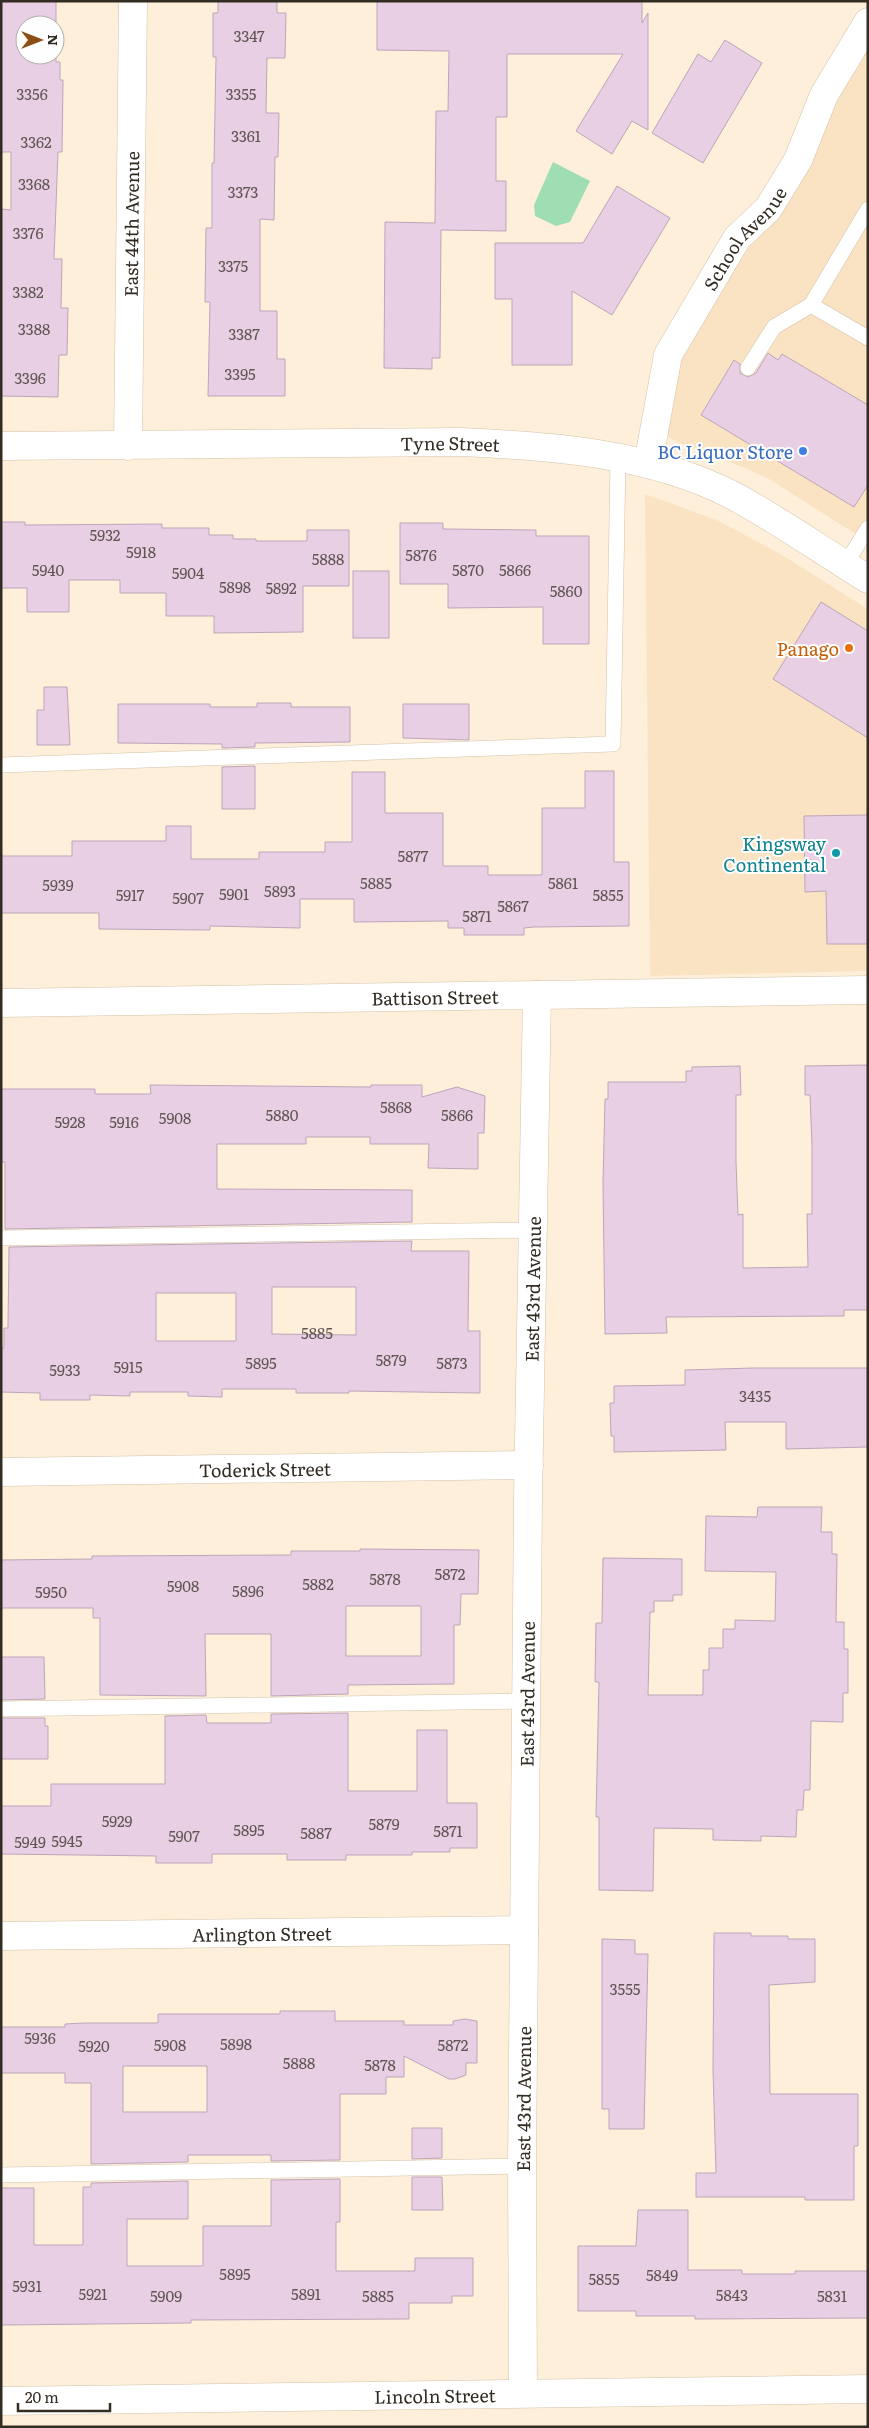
<svg xmlns="http://www.w3.org/2000/svg" width="869" height="2428" font-family="Literata,serif">
<rect width="100%" height="100%" fill="#feefdb"/>
<g fill="#f9e3c3">
<polygon points="868,43 868,542 769,479 745,468 675,441 669,437 666,432 672,379 687,344 814,146 848,75"/>
<polygon points="645,494 719,521 782,555 868,609 868,971 650,976"/>
</g>
<polygon fill="#9fddb2" points="553,162 590,181 570,222 556,226 535,216 534,205"/>
<g fill="#e8cfe4" stroke="#bda5b9" fill-rule="evenodd">
<path d="M1,1H56V62H60V80H63L62,152H58L54,259H62L61,308H68L67,355H59L58,397L1,396V209L11,210V152H1ZM25,25H55V55H25Z"/>
<polygon points="218,1 277,1 277,13 286,13 285,58 267,58 266,113 279,113 278,157 275,157 274,220 260,219 260,311 277,311 277,359 285,359 285,396 208,396 210,302 205,302 206,228 212,228 212,163 214,163 216,57 213,57 213,13 218,13"/>
<polygon points="377,1 642,1 642,23 648,13 648,130 632,121 612,154 576,131 623,54 507,54 507,117 496,117 496,181 506,181 506,231 441,230 440,358 432,358 432,369 384,368 385,222 435,223 436,111 448,111 449,51 377,50"/>
<polygon points="725,40 762,63 703,163 652,133 698,54 711,62"/>
<polygon points="617,186 670,218 612,315 572,291 572,365 512,365 512,299 495,299 495,243 583,243"/>
<polygon points="768,353 778,360 782,354 868,405 868,485 854,507 701,415 734,360 740,364 740,373 748,377 756,373"/>
<polygon points="1,522 25,522 25,525 162,524 162,528 209,528 209,535 233,535 233,539 256,539 256,541 307,541 307,530 349,530 349,586 303,586 303,632 214,633 214,616 166,616 166,593 120,593 120,580 69,580 69,612 27,612 27,588 1,588"/>
<polygon points="400,523 443,523 443,529 536,530 536,536 589,536 589,644 543,644 543,607 448,608 448,584 400,584"/>
<rect x="353" y="571" width="36" height="67"/>
<polygon points="821,602 868,631 868,738 773,679"/>
<polygon points="44,687 67,687 70,745 37,745 37,710 44,710"/>
<polygon points="257,703 291,703 291,707 350,707 350,742 255,743 255,747 222,748 222,744 118,743 118,704 210,704 210,707 257,707"/>
<polygon points="403,704 469,704 469,740 403,738"/>
<polygon points="255,766 255,809 222,809 222,767"/>
<polygon points="585,771 614,771 614,862 629,862 629,926 534,927 524,928 524,935 464,935 464,928 448,928 448,921 354,922 354,899 300,899 300,928 210,926 210,930 99,929 99,913 1,913 1,856 72,856 72,841 166,841 166,826 191,826 191,859 259,859 259,852 325,852 325,842 352,842 352,772 385,772 385,813 443,813 443,866 488,866 488,875 542,875 542,808 585,808"/>
<polygon points="868,815 868,944 827,944 826,891 805,892 804,816"/>
<polygon points="868,1065 868,1310 844,1310 844,1316 666,1317 667,1333 605,1334 603,1182 605,1099 608,1099 608,1082 686,1082 686,1071 692,1071 692,1067 740,1066 741,1095 736,1095 736,1162 738,1215 743,1214 743,1268 808,1267 807,1214 812,1214 812,1146 810,1095 805,1095 805,1066"/>
<polygon points="150,1085 371,1087 371,1085 422,1085 422,1097 457,1087 485,1096 484,1133 478,1133 478,1169 428,1168 429,1144 370,1144 370,1137 306,1137 306,1144 217,1144 217,1189 412,1190 412,1222 5,1229 5,1162 1,1162 1,1089 95,1089 95,1094 151,1094"/>
<path d="M412,1241L411,1251H469L468,1331H480V1393L349,1391V1393H296V1389H222V1397L188,1396V1392H130V1396L90,1395V1400H40V1393L1,1392V1348H4V1328H8L9,1247ZM272,1287H356V1335L272,1334ZM156,1293H236V1341H156Z"/>
<polygon points="753,1368 868,1368 868,1447 786,1449 786,1422 725,1422 726,1450 614,1452 614,1436 611,1436 610,1403 614,1403 614,1386 685,1385 685,1370"/>
<polygon points="758,1507 822,1507 821,1532 832,1532 832,1554 837,1554 836,1622 844,1622 844,1649 848,1649 848,1693 843,1693 843,1722 811,1721 810,1790 804,1790 803,1810 797,1810 796,1837 761,1836 761,1841 713,1840 713,1829 654,1828 653,1891 599,1890 599,1817 596,1817 599,1682 595,1682 596,1623 602,1623 603,1558 682,1559 682,1595 673,1595 673,1601 654,1601 654,1612 650,1612 648,1695 703,1695 703,1670 709,1670 709,1648 723,1648 723,1629 735,1629 735,1620 775,1621 776,1572 705,1571 706,1516 757,1517"/>
<path d="M360,1549L479,1550L478,1594H461L460,1625H454V1684L348,1685V1694L271,1696V1634H205L206,1696L100,1695V1618H93V1608H1V1560L92,1559V1556L291,1555V1551H360ZM346,1606H421V1656H346Z"/>
<polygon points="1,1657 44,1657 45,1699 1,1700"/>
<polygon points="348,1713 348,1791 417,1791 417,1730 447,1730 447,1803 477,1803 477,1848 450,1848 450,1852 412,1852 412,1855 346,1855 346,1860 287,1860 287,1854 212,1854 212,1863 156,1863 156,1856 1,1854 1,1806 51,1806 51,1784 165,1784 165,1716 206,1715 207,1723 271,1723 271,1714"/>
<polygon points="1,1718 45,1718 45,1726 48,1726 48,1759 1,1759"/>
<polygon points="714,1933 751,1933 751,1936 788,1936 788,1939 815,1939 815,1982 769,1985 770,2094 858,2094 858,2146 854,2146 854,2200 805,2200 805,2197 696,2197 696,2173 716,2173 713,2070"/>
<polygon points="602,1939 635,1940 635,1954 648,1954 644,2129 609,2129 609,2109 602,2109"/>
<path d="M280,2011H335V2021H404V2025H453V2021L465,2019L477,2021V2063H466V2075L455,2079H449L404,2056V2077H386V2094H340V2160L271,2161V2155H188V2162L91,2164V2083H65V2073H1V2027H65V2024L84,2023H158V2014H280ZM123,2066H207V2112H123Z"/>
<polygon points="412,2128 442,2128 442,2158 412,2159"/>
<polygon points="412,2177 442,2177 443,2210 412,2210"/>
<polygon points="340,2179 340,2222 336,2222 336,2271 415,2271 415,2258 473,2258 473,2296 452,2296 452,2303 409,2303 409,2319 191,2320 191,2323 1,2325 1,2188 34,2188 34,2245 83,2245 83,2187 91,2187 91,2183 188,2181 188,2219 127,2219 127,2266 203,2266 203,2226 271,2226 271,2180"/>
<polygon points="638,2210 688,2210 688,2270 742,2270 742,2274 795,2274 795,2271 868,2271 868,2318 695,2319 695,2316 636,2316 636,2311 578,2311 578,2246 636,2246"/>
</g>
<g fill="none" stroke-linecap="round" stroke-linejoin="round">
<defs>
<g id="service">
<polyline points="811,305 868,338"/>
<polyline points="748,368 774,327 811,305 868,209"/>
<polyline points="845,565 868,528"/>
<polyline points="1,765 613,744 618,459"/>
<polyline points="1,1238 534,1230"/>
<polyline points="1,1709 526,1701"/>
<polyline points="1,2175 522,2166"/>
</g>
<g id="minor">
<path id="s1" d="M1,446L461,442C552,446 650,453 732,495C779,520 822,551 868,579"/>
<path id="s2" d="M128,446L133,1"/>
<path id="s3" d="M648,464L668,355L737,238L768,209L798,160L824,95L868,22"/>
<path id="s4" d="M1,1003L868,990"/>
<path id="s5" d="M1,1472L529,1465"/>
<path id="s6" d="M1,1936L524,1930"/>
<path id="s7" d="M523,2393L522,2166L528,1499L537,995"/>
<path id="s8" d="M1,2401L868,2389"/>
</g>
</defs>
<use href="#service" stroke="#d3c2a9" stroke-width="16"/>
<use href="#minor" stroke="#d3c2a9" stroke-width="29"/>
<use href="#service" stroke="#fff" stroke-width="15"/>
<use href="#minor" stroke="#fff" stroke-width="28"/>
</g>
<circle fill="#3f7fe0" stroke="#fefefe" stroke-width="2" cx="803" cy="451" r="5"/>
<circle fill="#e8710a" stroke="#fefefe" stroke-width="2" cx="849" cy="648" r="5"/>
<circle fill="#0f9aa8" stroke="#fefefe" stroke-width="2" cx="836" cy="853" r="5"/>
<g text-anchor="middle" dominant-baseline="central" stroke-width="4" stroke-linejoin="round" paint-order="stroke">
<g font-size="15" fill="#605553">
<text x="249" y="35">3347</text>
<text x="32" y="93">3356</text>
<text x="241" y="93">3355</text>
<text x="246" y="135">3361</text>
<text x="36" y="141">3362</text>
<text x="34" y="183">3368</text>
<text x="243" y="191">3373</text>
<text x="28" y="232">3376</text>
<text x="233" y="265">3375</text>
<text x="28" y="291">3382</text>
<text x="34" y="328">3388</text>
<text x="244" y="333">3387</text>
<text x="240" y="373">3395</text>
<text x="30" y="377">3396</text>
<text x="105" y="534">5932</text>
<text x="141" y="551">5918</text>
<text x="421" y="554">5876</text>
<text x="328" y="558">5888</text>
<text x="48" y="569">5940</text>
<text x="468" y="569">5870</text>
<text x="515" y="569">5866</text>
<text x="188" y="572">5904</text>
<text x="235" y="586">5898</text>
<text x="281" y="587">5892</text>
<text x="566" y="590">5860</text>
<text x="413" y="855">5877</text>
<text x="376" y="882">5885</text>
<text x="563" y="882">5861</text>
<text x="58" y="884">5939</text>
<text x="280" y="890">5893</text>
<text x="234" y="893">5901</text>
<text x="130" y="894">5917</text>
<text x="608" y="894">5855</text>
<text x="188" y="897">5907</text>
<text x="513" y="905">5867</text>
<text x="477" y="915">5871</text>
<text x="396" y="1106">5868</text>
<text x="282" y="1114">5880</text>
<text x="457" y="1114">5866</text>
<text x="175" y="1117">5908</text>
<text x="70" y="1121">5928</text>
<text x="124" y="1121">5916</text>
<text x="317" y="1332">5885</text>
<text x="391" y="1359">5879</text>
<text x="261" y="1362">5895</text>
<text x="452" y="1362">5873</text>
<text x="128" y="1366">5915</text>
<text x="65" y="1369">5933</text>
<text x="755" y="1395">3435</text>
<text x="450" y="1573">5872</text>
<text x="385" y="1578">5878</text>
<text x="318" y="1583">5882</text>
<text x="183" y="1585">5908</text>
<text x="248" y="1590">5896</text>
<text x="51" y="1591">5950</text>
<text x="117" y="1820">5929</text>
<text x="384" y="1823">5879</text>
<text x="249" y="1829">5895</text>
<text x="448" y="1830">5871</text>
<text x="316" y="1832">5887</text>
<text x="184" y="1835">5907</text>
<text x="67" y="1840">5945</text>
<text x="30" y="1841">5949</text>
<text x="625" y="1988">3555</text>
<text x="40" y="2037">5936</text>
<text x="236" y="2043">5898</text>
<text x="170" y="2044">5908</text>
<text x="453" y="2044">5872</text>
<text x="94" y="2045">5920</text>
<text x="299" y="2062">5888</text>
<text x="380" y="2064">5878</text>
<text x="235" y="2273">5895</text>
<text x="662" y="2274">5849</text>
<text x="604" y="2278">5855</text>
<text x="27" y="2285">5931</text>
<text x="93" y="2293">5921</text>
<text x="306" y="2293">5891</text>
<text x="732" y="2294">5843</text>
<text x="166" y="2295">5909</text>
<text x="378" y="2295">5885</text>
<text x="832" y="2295">5831</text>
</g>
<g font-size="18" fill="#332c23" stroke="#fefefe">
<text stroke="none"><textPath href="#s2" startOffset="222">East 44th Avenue</textPath></text>
<text stroke="none"><textPath href="#s3" startOffset="251">School Avenue</textPath></text>
<text stroke="none"><textPath href="#s1" startOffset="449">Tyne Street</textPath></text>
<text stroke="none"><textPath href="#s4" startOffset="434">Battison Street</textPath></text>
<text stroke="none"><textPath href="#s7" startOffset="1104">East 43rd Avenue</textPath></text>
<text stroke="none"><textPath href="#s5" startOffset="264">Toderick Street</textPath></text>
<text stroke="none"><textPath href="#s7" startOffset="699">East 43rd Avenue</textPath></text>
<text stroke="none"><textPath href="#s6" startOffset="261">Arlington Street</textPath></text>
<text stroke="none"><textPath href="#s7" startOffset="294">East 43rd Avenue</textPath></text>
<text stroke="none"><textPath href="#s8" startOffset="434">Lincoln Street</textPath></text>
</g>
<g font-size="18" fill="#366cbe" stroke="#fefefe" text-anchor="end">
<text x="793" y="451">BC Liquor Store</text>
</g>
<g font-size="18" fill="#c56008" stroke="#fefefe" text-anchor="end">
<text x="839" y="648">Panago</text>
</g>
<g font-size="18" fill="#0d838f" stroke="#fefefe" text-anchor="end">
<text x="826" y="843">Kingsway<tspan x="826" dy="21">Continental</tspan></text>
</g>
</g>
<rect width="869" height="2428" fill="none" stroke="#332c23" stroke-width="5"/>
<g transform="translate(40 40) rotate(90)"><circle r="24" fill="#fefefe" stroke="#adaaa6"/>
<path d="M0-4L9 19L0 12L-9 19Z" fill="#8d4f14"/>
<text y="-8" font-size="14" font-weight="bold" text-anchor="middle" fill="#332c23">N</text>
</g>
<path d="M18 2403v8h92v-8" fill="none" stroke="#332c23" stroke-width="2.5"/>
<text x="25" y="2403" font-size="15" fill="#332c23" stroke="#fefefe" stroke-width="4" paint-order="stroke">20 m</text>
</svg>
